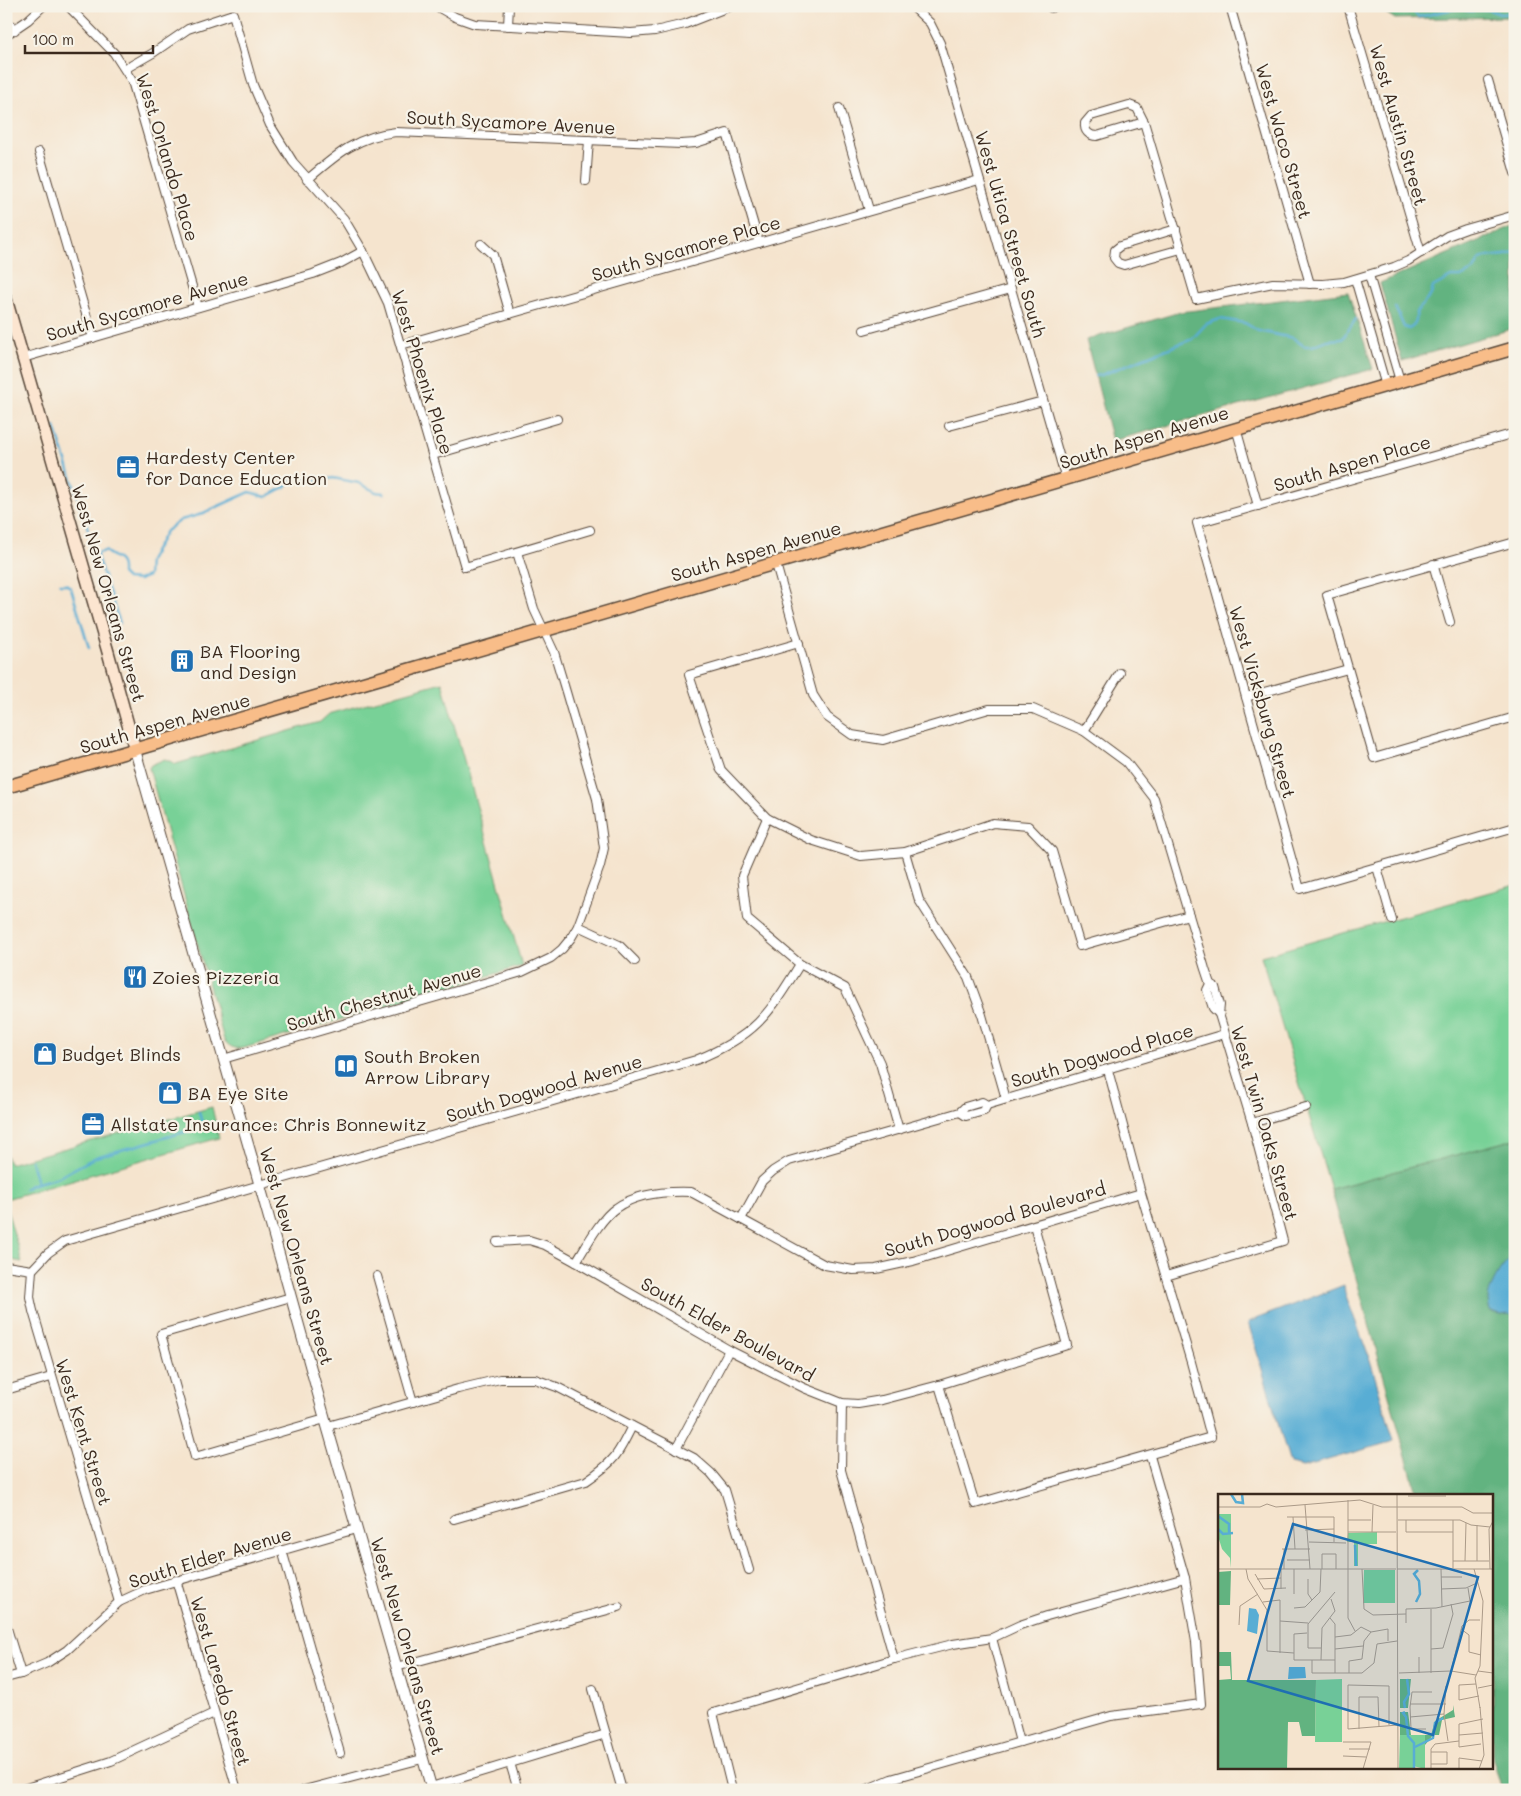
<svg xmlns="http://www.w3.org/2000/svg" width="1521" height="1796" font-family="Mali,sans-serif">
<rect width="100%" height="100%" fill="#f7f3e8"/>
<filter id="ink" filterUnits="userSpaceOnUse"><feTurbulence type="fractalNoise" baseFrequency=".02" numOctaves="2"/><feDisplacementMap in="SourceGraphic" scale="10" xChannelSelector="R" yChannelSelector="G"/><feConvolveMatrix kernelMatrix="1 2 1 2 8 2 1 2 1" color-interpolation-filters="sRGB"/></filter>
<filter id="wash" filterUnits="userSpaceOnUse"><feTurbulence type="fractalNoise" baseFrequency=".0096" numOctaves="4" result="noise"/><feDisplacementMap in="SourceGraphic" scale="20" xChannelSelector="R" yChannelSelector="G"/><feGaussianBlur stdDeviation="1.12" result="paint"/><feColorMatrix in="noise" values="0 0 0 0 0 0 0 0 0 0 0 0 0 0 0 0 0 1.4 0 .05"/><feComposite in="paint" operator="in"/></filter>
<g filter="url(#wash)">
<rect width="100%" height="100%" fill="#f5e4ce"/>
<g fill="#78d197" stroke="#5a7e5a">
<path d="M442,682L522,966L244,1048C235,1049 230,1048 224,1040L149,768L151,765L165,759L176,764L320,722L329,714Z"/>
<polygon points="1515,885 1515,1139 1331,1189 1261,956"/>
<polygon points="212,1107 219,1138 6,1199 6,1154 9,1164"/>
<polygon points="6,1206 22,1262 6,1259"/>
</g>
<g fill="#62b380" stroke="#4e6e4f">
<polygon points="1375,6 1515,6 1515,17 1395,19"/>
<polygon points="1515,225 1515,328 1402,361 1380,283"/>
<polygon points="1348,292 1373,369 1112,441 1086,340 1180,312"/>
<polygon points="1515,1139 1515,1790 1502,1790 1492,1755 1492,1495 1417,1495 1331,1189"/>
</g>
<g fill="#58add4" stroke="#4a6c79">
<path d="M1515,1256V1319L1510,1314L1500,1315L1490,1311C1489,1307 1488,1303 1488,1299C1489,1287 1503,1261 1515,1256Z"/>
<polygon points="1344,1285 1345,1293 1370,1360 1394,1441 1303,1467 1290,1464 1248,1322"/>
</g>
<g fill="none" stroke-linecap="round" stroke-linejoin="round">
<g stroke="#58add4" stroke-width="2.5">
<polyline points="1410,6 1418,17 1458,8 1470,11 1487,9 1500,14 1515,13"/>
<path d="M1395,307L1404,327L1409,329C1416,325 1417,321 1416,312L1431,295L1433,287L1451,277H1461L1474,270L1479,260L1485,257L1505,255L1515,252"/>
<polyline points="1095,376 1101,375 1192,339 1206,324 1220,319 1245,323 1258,331 1293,338 1304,346 1312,346 1327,340 1342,339 1356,319"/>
<polyline points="55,427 88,529"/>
<polyline points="97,557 120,623"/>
<path d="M94,558L97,557V553L105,551C116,560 123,557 122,574L127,579L139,580L148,576L149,561L166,531L181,520L199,515L250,492L266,497L285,487L297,476L317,481L333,478L359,483L376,492L384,493"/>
<polyline points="60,584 66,584 71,588 89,648"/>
<polyline points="199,1112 203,1127"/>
<polyline points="31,1161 37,1183"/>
<polyline points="25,1189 30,1185 59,1177 96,1157 213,1124"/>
</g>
</g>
</g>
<g filter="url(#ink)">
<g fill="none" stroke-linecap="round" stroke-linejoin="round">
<defs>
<g id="minor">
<polyline points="68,6 114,53 132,81 198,307"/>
<polyline points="436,6 455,17 475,24 631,33 655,31 685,24 731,6"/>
<polyline points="912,6 930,23 940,43 1066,479"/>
<polyline points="1230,6 1310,284"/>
<polyline points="1348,6 1421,253"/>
<polyline points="1051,8 1056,6"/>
<polyline points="6,20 15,30"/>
<polyline points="508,26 509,6"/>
<polyline points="6,35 28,20 43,6"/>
<polyline points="125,69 153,53 188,29 233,14 253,85 270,125 293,162 344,219 363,251 388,303 465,567 590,530"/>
<polyline points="1488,80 1515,173"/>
<path d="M1129,105L1137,108L1144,122L1097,136C1089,136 1084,131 1085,123L1091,116Z"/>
<polyline points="839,108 869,210"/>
<polyline points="1144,122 1196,299 1273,283 1323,284 1344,282 1394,267 1408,261 1447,236 1466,229 1515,215"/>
<polyline points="39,152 93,338"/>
<path d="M307,180C336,155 357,136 396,132L681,144L696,143L727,133L759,243"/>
<polyline points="586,181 589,140"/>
<polyline points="1176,229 1120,246 1115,250 1114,258 1118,263 1124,265 1181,249"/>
<polyline points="481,244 493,255 510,314"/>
<polyline points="1369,275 1400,381"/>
<polyline points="1355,279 1386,386"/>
<polyline points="864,330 1011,289"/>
<polyline points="401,345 979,180"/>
<polyline points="23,358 313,274 341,263 363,251"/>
<polyline points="949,426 1043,401"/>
<polyline points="1236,428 1258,506"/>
<polyline points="1515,433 1197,523 1300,889 1515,827"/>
<polyline points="433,455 557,419"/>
<polyline points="1515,542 1327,595 1374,758 1515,717"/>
<polyline points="776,564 813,695 827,717 852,735 883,740 989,709 1033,709 1084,731 1126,762 1154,798 1205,969 1210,984 1215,987 1220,1005 1219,1014 1252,1123 1283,1241 1166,1276"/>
<polyline points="1433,564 1450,622"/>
<polyline points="799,643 689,675 721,770 767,818 811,840 861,856 905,852 993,823 1028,826 1052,851 1080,946 1189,915"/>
<polyline points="1246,697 1348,669"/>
<polyline points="1084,731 1120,673"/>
<polyline points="767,818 742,876 747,919 800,964 845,988 880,1063 899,1130"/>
<polyline points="905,852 919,900 968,977 982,1015 1006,1099"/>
<polyline points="1377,867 1392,920"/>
<polyline points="578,926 619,945 635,961"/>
<polyline points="1210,984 1207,990 1213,1008 1219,1014"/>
<polyline points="223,1059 522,972 551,958 562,949 571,938 578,926 600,866 604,848 597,799 566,692 554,652 534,609 517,552"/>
<polyline points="960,1112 966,1116 984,1111 987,1105"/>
<polyline points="1252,1123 1306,1107"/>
<polyline points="741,1219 762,1181 773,1171 789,1161 960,1112 965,1107 982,1102 987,1105 1224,1034"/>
<polyline points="497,1242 529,1240 545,1245 576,1262 729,1350 804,1388 842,1403 858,1404 882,1400 939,1385 1067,1345 1034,1225"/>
<path d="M576,1262C586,1246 601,1218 616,1208C637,1193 665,1191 691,1192L825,1265L853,1270L876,1269L913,1261L1141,1193"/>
<path d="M6,1266L32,1270L48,1253L65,1241L696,1060C755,1036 768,1016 800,964"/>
<polyline points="32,1270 30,1297 33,1311 119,1602"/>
<polyline points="377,1276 413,1402"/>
<polyline points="291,1297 161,1334 195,1457 325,1419"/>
<polyline points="939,1385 975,1504 1211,1437 1191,1362 1141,1193 1108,1070"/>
<polyline points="6,1390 51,1377"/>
<polyline points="842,1403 841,1470 894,1659"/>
<polyline points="328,1426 458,1389 500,1379 535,1379 557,1387 694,1458 711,1473 725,1490 749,1570"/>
<polyline points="676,1449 729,1350"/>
<path d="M454,1519L586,1481C614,1462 618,1455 632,1426"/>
<polyline points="282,1550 340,1753"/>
<polyline points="176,1580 237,1790"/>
<polyline points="6,1625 21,1674"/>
<polyline points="992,1638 1020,1742"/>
<polyline points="396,1667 619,1607"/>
<polyline points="6,1678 21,1674 47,1663 67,1650 119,1602 145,1590 356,1529"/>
<polyline points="593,1689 622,1790"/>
<polyline points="510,1763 518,1790"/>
<polyline points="431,1787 606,1734"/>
<polyline points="20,1790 111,1761 214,1713"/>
<polyline points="304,1790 422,1759"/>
<polyline points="732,1790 713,1713 894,1659 953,1644 992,1638 1020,1625 1047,1616 1185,1578"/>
<polyline points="865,1790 891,1779 1111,1716 1201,1704 1196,1642 1185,1578 1150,1456"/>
</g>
<polyline id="tertiary" points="135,750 260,1186 325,1419 432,1790"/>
<polyline id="secondary" points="6,299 108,652 135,750"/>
<path id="primary" d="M6,787C509,642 1012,495 1515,348"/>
</defs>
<use href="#minor" stroke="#574638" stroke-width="10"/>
<use href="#tertiary" stroke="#574638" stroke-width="12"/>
<use href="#secondary" stroke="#574638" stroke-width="14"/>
<use href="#primary" stroke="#574638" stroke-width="15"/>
<use href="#minor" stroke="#fff" stroke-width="8"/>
<use href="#tertiary" stroke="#fff" stroke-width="10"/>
<use href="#secondary" stroke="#fce5d0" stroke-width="11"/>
<use href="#primary" stroke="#f8bd89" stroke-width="12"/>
</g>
</g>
<defs>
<symbol id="office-square" viewBox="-11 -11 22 22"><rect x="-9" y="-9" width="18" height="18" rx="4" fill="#1f6fb2" stroke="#f7f3e8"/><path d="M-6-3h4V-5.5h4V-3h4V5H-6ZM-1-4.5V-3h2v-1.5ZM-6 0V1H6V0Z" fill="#fff"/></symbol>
<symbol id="building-square" viewBox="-11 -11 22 22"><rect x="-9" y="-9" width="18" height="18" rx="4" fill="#1f6fb2" stroke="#f7f3e8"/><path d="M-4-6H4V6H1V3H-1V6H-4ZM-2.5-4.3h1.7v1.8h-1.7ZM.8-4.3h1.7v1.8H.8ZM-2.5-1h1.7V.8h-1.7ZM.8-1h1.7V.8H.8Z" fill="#fff"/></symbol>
<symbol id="restaurant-square" viewBox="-11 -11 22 22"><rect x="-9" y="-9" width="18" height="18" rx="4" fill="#1f6fb2" stroke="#f7f3e8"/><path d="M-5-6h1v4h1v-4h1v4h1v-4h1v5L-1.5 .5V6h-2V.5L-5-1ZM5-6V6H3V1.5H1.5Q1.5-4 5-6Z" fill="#fff"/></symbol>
<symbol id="shop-square" viewBox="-11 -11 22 22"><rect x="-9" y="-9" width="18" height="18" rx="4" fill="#1f6fb2" stroke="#f7f3e8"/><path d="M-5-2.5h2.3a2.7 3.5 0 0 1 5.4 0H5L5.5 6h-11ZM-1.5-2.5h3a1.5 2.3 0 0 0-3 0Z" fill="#fff"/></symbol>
<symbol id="library-square" viewBox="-11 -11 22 22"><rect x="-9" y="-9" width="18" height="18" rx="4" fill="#1f6fb2" stroke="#f7f3e8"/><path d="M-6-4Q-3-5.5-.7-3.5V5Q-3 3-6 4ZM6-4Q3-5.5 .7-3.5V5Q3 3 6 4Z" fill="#fff"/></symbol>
</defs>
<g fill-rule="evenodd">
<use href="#office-square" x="114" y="453" width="28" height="28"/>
<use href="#building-square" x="168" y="647" width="28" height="28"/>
<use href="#restaurant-square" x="121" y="963" width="28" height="28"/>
<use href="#shop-square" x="31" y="1040" width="28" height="28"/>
<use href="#library-square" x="332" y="1052" width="28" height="28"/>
<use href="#shop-square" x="156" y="1079" width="28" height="28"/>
<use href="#office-square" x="79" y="1110" width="28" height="28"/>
</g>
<g text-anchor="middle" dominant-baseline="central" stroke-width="4.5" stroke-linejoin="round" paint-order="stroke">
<g font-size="18" fill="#3b2a1e" stroke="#f7f3e8">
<text transform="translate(511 122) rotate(3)">South Sycamore Avenue</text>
<text transform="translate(1399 125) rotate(74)">West Austin Street</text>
<text transform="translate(1284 141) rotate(74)">West Waco Street</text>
<text transform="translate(168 157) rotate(73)">West Orlando Place</text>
<text transform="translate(1011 234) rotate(74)">West Utica Street South</text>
<text transform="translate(686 248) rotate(-16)">South Sycamore Place</text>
<text transform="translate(147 306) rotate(-16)">South Sycamore Avenue</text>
<text transform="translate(423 372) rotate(73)">West Phoenix Place</text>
<text transform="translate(1144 437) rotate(-17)">South Aspen Avenue</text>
<text transform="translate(1352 463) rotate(-16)">South Aspen Place</text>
<text transform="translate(756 551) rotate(-16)">South Aspen Avenue</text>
<text transform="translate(109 593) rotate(74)">West New Orleans Street</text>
<text transform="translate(1263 702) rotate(74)">West Vicksburg Street</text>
<text transform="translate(165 723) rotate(-16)">South Aspen Avenue</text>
<text transform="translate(384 997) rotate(-16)">South Chestnut Avenue</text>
<text transform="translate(1102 1055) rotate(-16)">South Dogwood Place</text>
<text transform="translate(544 1088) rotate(-16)">South Dogwood Avenue</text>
<text transform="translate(1265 1123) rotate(74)">West Twin Oaks Street</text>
<text transform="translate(995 1219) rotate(-16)">South Dogwood Boulevard</text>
<text transform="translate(297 1256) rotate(74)">West New Orleans Street</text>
<text transform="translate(728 1329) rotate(29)">South Elder Boulevard</text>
<text transform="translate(84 1432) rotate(73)">West Kent Street</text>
<text transform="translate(210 1557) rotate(-17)">South Elder Avenue</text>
<text transform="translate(408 1646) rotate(74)">West New Orleans Street</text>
<text transform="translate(221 1681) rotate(74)">West Laredo Street</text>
</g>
<g font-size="18" fill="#3b2a1e" stroke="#f7f3e8" text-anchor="start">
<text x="146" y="457">Hardesty Center<tspan x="146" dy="21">for Dance Education</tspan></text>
<text x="200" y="651">BA Flooring<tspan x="200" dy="21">and Design</tspan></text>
<text x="152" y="977">Zoies Pizzeria</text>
<text x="62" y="1054">Budget Blinds</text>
<text x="364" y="1056">South Broken<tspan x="364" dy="21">Arrow Library</tspan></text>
<text x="188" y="1093">BA Eye Site</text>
<text x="110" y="1124">Allstate Insurance: Chris Bonnewitz</text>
</g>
</g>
<g transform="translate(1218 1494)">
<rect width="275" height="275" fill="#f5e4ce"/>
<path d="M0,20H13V74L12,64L4,55L0,42ZM159,38V50H140V72H136V48H129L130,39ZM146,76H177V109H145ZM124,185V248H97L98,186ZM182,241H207V275L195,272V275H181Z" fill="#78d197"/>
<path d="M13,77L12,111H0V78ZM0,158H13L14,186H98L97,242H84L81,228H70L69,275H0V186L13,185L12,172H0ZM182,185H193L190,214H182ZM235,211L237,223L224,226L221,241H215L207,251V241H213L217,227L235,216ZM182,218H190L193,241H182Z" fill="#62b380"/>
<path d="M31,114L38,115L41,121L39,140L29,137ZM71,173H87L88,184L70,185Z" fill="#58add4"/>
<path fill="none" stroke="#58add4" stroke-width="2.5" d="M13,0L18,8L25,9L24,0M0,22L11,30V39M0,35L5,40L15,39M137,51L138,72M198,108L202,100L201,87L196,80L200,76M187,214L186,208L191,200L189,185M187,218L185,219L188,223L190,242L196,249V275M197,253L215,244L217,229L225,224"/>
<path fill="none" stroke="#ab9a88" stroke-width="1" d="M179,0L180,275M190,2H228M130,6V124L137,137M87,11L92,75M0,13H42L49,10L58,13L142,6L164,13H244L255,19H275M69,23H116V48M75,23L77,55M130,26H153M180,26H242L253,31L272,33M188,26V38H235M235,26V74M87,36L116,35M130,38H178M154,38L155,11M91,48L128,49M64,55H92M69,66H92M235,67H271M247,67L248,29M259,67V31M0,75H178M28,75L30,85L49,116V157L76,159M63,75V95M66,75V55M104,75V60H118V75M144,75L146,115L155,121L188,120M179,75H275M223,75L224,113M256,75L265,107L262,172L257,184L262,214M272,75L271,35L275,27M37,80L46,95L68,94M223,83H244M39,85L63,84M90,85V100L94,106M223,95L248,94L259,89M76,100V75M45,108L62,106V159M76,114L87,113L102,98L103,75M112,124L117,130V179M62,127L90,129M188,129V115L218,114L252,107L250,94M21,131L22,112L40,100M243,135L251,141V158L263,161M89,139L76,140V166H117M117,143L133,141L143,133L153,138M103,154H90V130L117,98M117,155L145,152M213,155L225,154L235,120L233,110M94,166V179H144L156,169L159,150L179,147M103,166L104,134L117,117L113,105M233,177L244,132L251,126H262M260,177L275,179M131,179V167L144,165L146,147L153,138L170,135V147M181,179L233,177L258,181M201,179V163M213,179V115M258,190L241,191V206L261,202M260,194L275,191M192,210H228M226,220L230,247M192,223L226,220L228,192M171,231V192L130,191V235L180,231M141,235V203H160L161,233M208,235H193L192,213L194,198H214M241,241L265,239M125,248H153L145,275M263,250L241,253V230L265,225M131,255H152M213,258H229V270H213M125,262L148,263M213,275V255L217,250L241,247M241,275V264L264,267M261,275L266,261L262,213"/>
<path fill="#1f6fb2" fill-opacity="0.15" stroke="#1f6fb2" stroke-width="2.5" d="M75,30L260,83L215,241L30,187Z"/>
<rect width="275" height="275" fill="none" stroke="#3b2a1e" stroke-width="2.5"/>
</g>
<rect width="1521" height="1796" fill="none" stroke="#f7f3e8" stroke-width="25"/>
<path d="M25 45v8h128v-8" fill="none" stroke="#3b2a1e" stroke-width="2.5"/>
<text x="32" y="45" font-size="15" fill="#3b2a1e" stroke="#f7f3e8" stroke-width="4" paint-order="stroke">100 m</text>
</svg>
